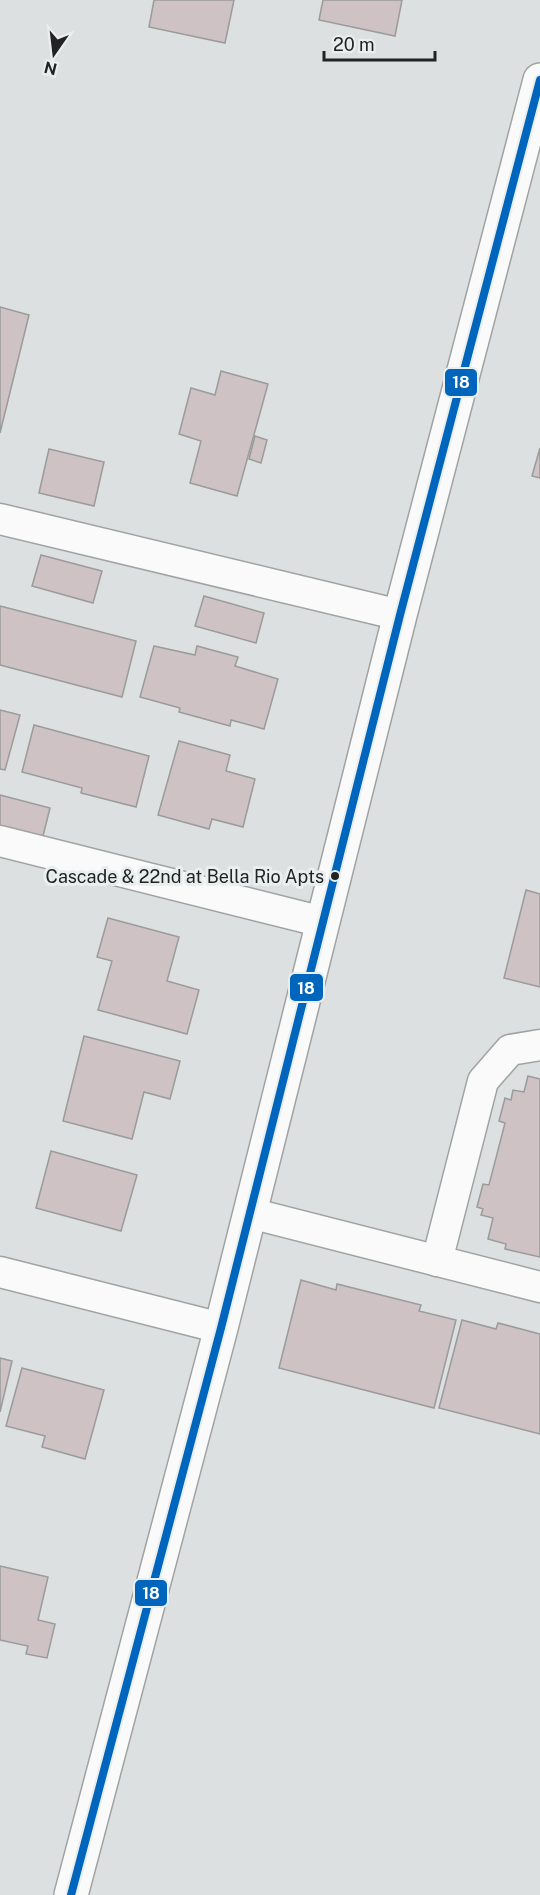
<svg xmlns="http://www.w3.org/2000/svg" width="540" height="1895" font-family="'Public Sans',sans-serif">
<rect width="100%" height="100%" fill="#dce0e0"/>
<g fill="#cfc2c4" stroke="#9a9b9b" stroke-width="1.5">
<polygon points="154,0 234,0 225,43 149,27"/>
<polygon points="323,0 402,0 395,36 319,20"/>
<polygon points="0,307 29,315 0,433"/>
<polygon points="221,371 268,384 237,496 190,483 201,441 179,434 191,388 215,395"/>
<polygon points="255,436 267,440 261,463 249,459"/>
<polygon points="540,448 540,478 532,476"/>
<polygon points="49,449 104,462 94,506 39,493"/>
<polygon points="41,555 102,571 93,603 32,586"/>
<polygon points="204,596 264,613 256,643 195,626"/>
<polygon points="0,606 136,641 122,697 0,665"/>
<polygon points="154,646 195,655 197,646 238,657 235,666 278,679 264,729 231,720 230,726 179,712 180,708 140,697"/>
<polygon points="0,710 20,715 5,770 0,769"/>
<polygon points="34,725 149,756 136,807 81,793 82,788 22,772"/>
<polygon points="179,741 230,755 226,771 255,779 243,827 212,819 209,829 158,815"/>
<polygon points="0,795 50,808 42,840 0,829"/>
<polygon points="526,890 540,894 540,987 504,978"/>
<polygon points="108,918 179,937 167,981 199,990 187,1034 98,1010 112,961 97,957"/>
<polygon points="84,1036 180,1061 170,1099 144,1092 132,1139 63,1121"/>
<polygon points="528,1076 540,1079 540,1257 505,1249 506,1244 488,1239 493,1218 481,1215 483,1209 477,1207 483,1184 489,1185 505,1123 499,1121 505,1098 511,1100 513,1090 524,1092"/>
<polygon points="51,1151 137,1175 121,1231 36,1208"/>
<polygon points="301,1280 336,1290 337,1284 421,1305 419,1311 456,1320 434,1408 279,1368"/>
<polygon points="462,1320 496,1329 498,1323 540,1334 540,1434 439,1408"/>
<polygon points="0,1358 12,1361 0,1412"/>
<polygon points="22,1368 104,1390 85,1459 42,1447 45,1436 6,1426"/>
<polygon points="0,1566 48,1577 38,1620 55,1624 47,1658 26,1654 28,1646 0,1640"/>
</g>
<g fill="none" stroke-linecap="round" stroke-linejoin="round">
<defs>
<g id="minor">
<polyline points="0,519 400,615"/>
<polyline points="0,841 323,922"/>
<polyline points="250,1213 540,1287"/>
<polyline points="437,1261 483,1081 510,1050 540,1045"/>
<polyline points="0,1272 221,1328"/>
</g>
<polyline id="tertiary" points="71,1895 221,1328 400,615 540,80"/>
</defs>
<use href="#minor" stroke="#a1a3a3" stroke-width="33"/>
<use href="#tertiary" stroke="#a1a3a3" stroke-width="36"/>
<use href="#minor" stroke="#fafafa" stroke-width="30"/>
<use href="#tertiary" stroke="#fafafa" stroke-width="33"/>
<defs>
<polyline id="bus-1" points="71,1895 221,1328 400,615 540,80"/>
</defs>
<use href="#bus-1" stroke="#e9eeee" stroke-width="12"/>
<use href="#bus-1" stroke="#0065bd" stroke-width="8"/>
</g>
<circle fill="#222424" stroke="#e9eeee" stroke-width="2" cx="335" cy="876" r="5"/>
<g text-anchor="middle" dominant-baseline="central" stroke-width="6" stroke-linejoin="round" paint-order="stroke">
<g font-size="18" fill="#222424" stroke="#e9eeee" text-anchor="end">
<text x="324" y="876">Cascade &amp; 22nd at Bella Rio Apts</text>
</g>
</g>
<g stroke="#e9eeee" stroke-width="2">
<rect x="444" y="368" width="34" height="29" rx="6" fill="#0065bd"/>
<rect x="289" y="973" width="35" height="29" rx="6" fill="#0065bd"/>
<rect x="134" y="1579" width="34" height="28" rx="6" fill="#0065bd"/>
</g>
<g font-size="16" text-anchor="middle" font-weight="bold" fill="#fff">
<text x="461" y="388">18</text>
<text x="306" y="994">18</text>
<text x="151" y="1599">18</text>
</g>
<g transform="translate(54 54) rotate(194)" stroke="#e9eeee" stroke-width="4.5" paint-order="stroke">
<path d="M0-4.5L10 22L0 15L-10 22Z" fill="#222424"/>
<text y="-9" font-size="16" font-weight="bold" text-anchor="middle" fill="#222424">N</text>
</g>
<path d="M324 51v9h111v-9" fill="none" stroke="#222424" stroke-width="3"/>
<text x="333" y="51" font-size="18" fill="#222424" stroke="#e9eeee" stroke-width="4.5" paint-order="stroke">20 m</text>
</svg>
